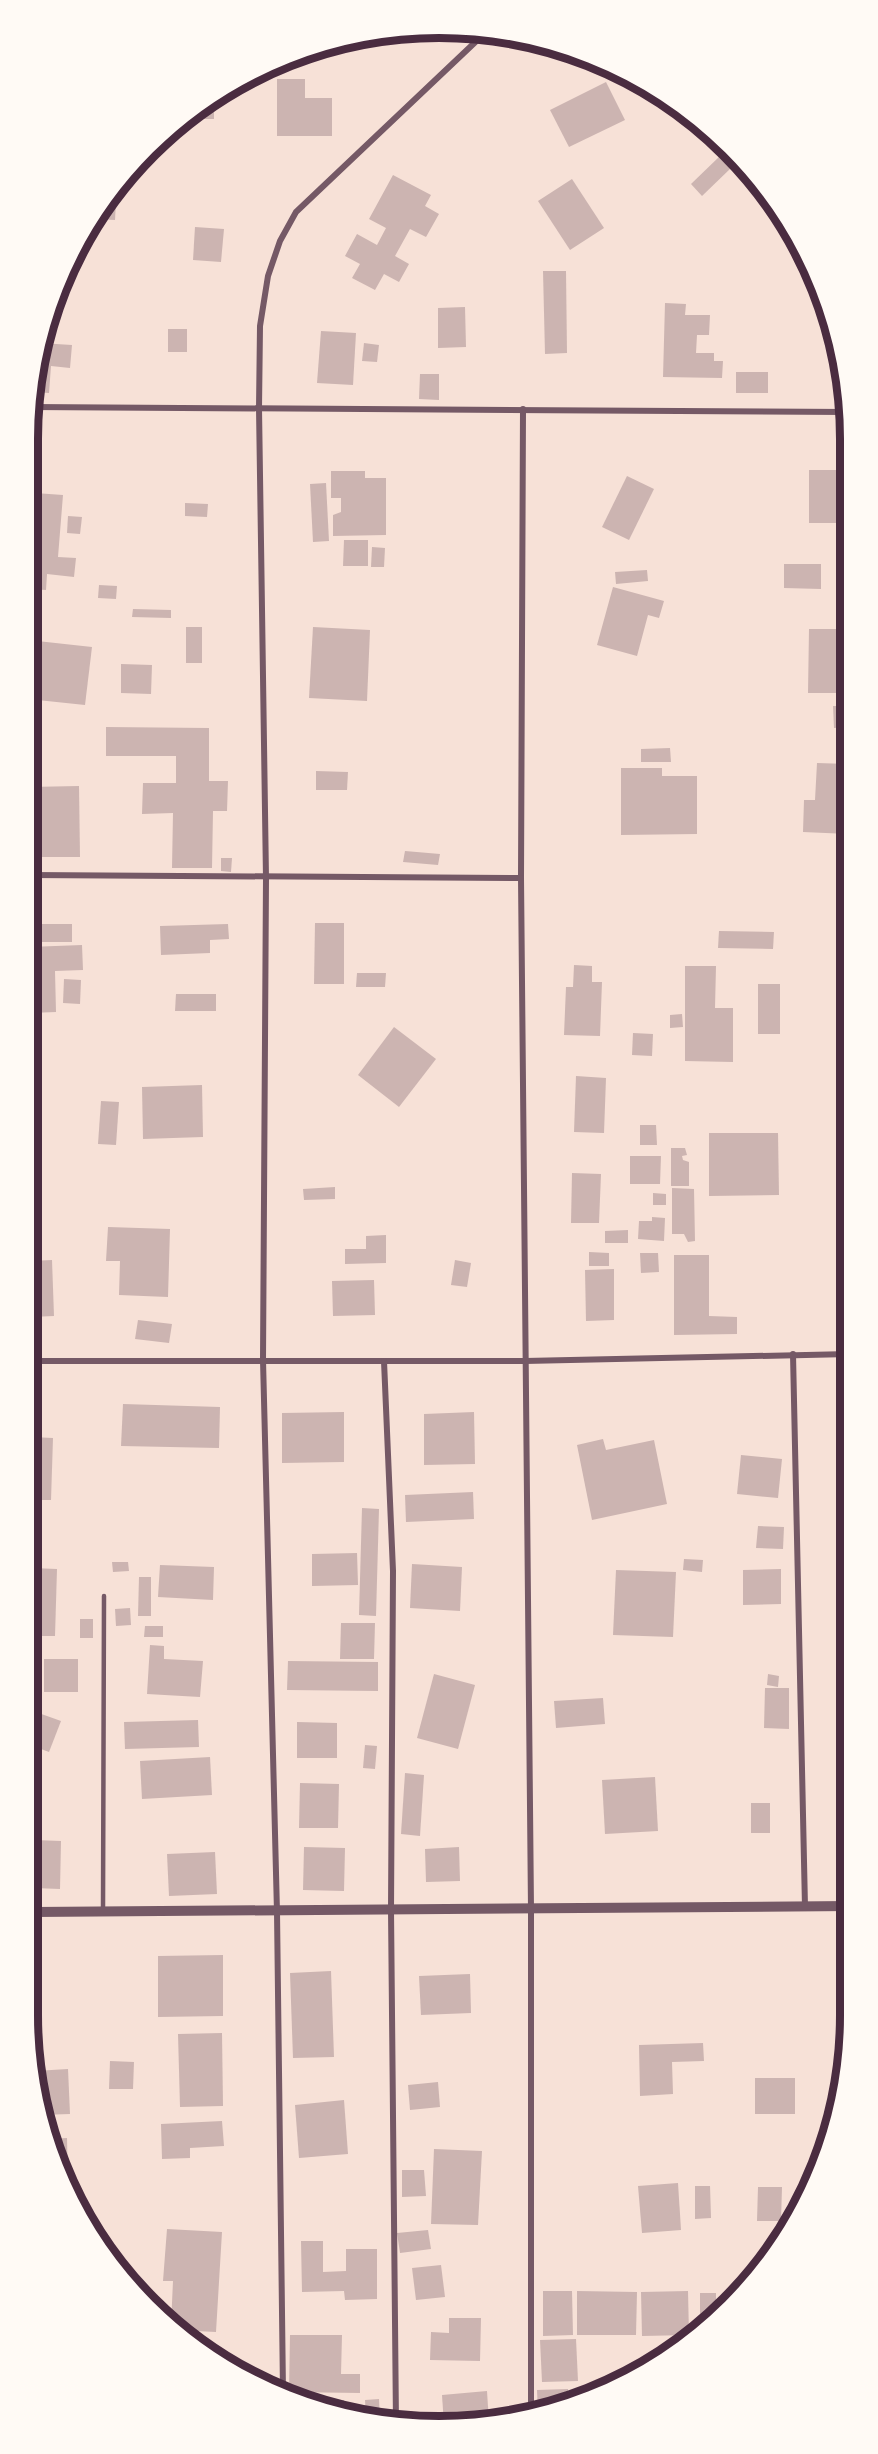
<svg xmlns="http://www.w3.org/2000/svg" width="878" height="2454" font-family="Literata,serif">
<rect width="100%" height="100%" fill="#f7e1d7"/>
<g fill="#ccb4b1">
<polygon points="277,79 305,79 305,98 332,98 332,136 277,136"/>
<polygon points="606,82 625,120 569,147 550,110"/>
<polygon points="214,96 214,119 191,119 191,113"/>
<polygon points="720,156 731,168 702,196 691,184"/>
<polygon points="393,175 431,195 425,206 439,214 426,237 410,229 395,256 409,264 399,282 384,274 375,290 352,278 360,264 345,256 357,234 377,245 386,228 369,219"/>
<polygon points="572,179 604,228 570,250 538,201"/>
<polygon points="117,183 115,220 93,219 112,188"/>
<polygon points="195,227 224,229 221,262 193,260"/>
<polygon points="543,271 566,271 567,353 545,354"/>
<polygon points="665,303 686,304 685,315 710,315 709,335 697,335 696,353 714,353 714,361 723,361 722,378 663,377"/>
<polygon points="465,307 466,347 438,348 438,308"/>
<rect x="168" y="329" width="19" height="23"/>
<polygon points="321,331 356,333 353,385 317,383"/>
<polygon points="40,343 72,345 70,368 51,366 49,393 33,392"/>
<polygon points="364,343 379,345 377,362 362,361"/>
<rect x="736" y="372" width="32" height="21"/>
<polygon points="420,374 439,374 439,400 419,399"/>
<rect x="809" y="470" width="39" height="53"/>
<polygon points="331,471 365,471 365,478 386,478 386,535 333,536 333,515 341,512 341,498 331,498"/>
<polygon points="627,476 654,489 629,540 602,527"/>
<polygon points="326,483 329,541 313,542 310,484"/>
<polygon points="35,493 63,495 58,557 76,558 74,577 47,574 46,590 28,589 27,509 34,509"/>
<polygon points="185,503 208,504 207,517 185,516"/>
<polygon points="68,516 82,517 80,534 67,533"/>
<polygon points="344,540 368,540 368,566 343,566"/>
<polygon points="372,547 385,548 384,567 371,567"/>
<polygon points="784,564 821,564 821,589 784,588"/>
<polygon points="647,570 648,581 616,584 615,572"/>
<polygon points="99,585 117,586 116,599 98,598"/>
<polygon points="613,587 664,601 659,618 648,615 637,656 597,645"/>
<polygon points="133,609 171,610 171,618 132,617"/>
<rect x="186" y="627" width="16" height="36"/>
<polygon points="313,627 370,630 367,701 309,698"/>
<polygon points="809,629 839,629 839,649 848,649 848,693 808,693"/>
<polygon points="28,640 92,647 85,705 28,699"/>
<polygon points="121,664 152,665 151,694 121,693"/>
<polygon points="833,706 848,706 848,727 834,728"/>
<polygon points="106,727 209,728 209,781 228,781 227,811 213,811 212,868 172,868 173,813 142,814 143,783 176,783 176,756 106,756"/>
<polygon points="670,748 671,762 641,762 641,749"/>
<polygon points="817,763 848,764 848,834 803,832 804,800 815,800"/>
<polygon points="621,768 662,768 662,776 697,776 697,834 621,835"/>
<polygon points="316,771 348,772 347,790 316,790"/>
<polygon points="79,786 80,857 29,857 29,787"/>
<polygon points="405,851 440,854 438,865 403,862"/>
<polygon points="221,858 232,858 231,872 221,871"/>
<polygon points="315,923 344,923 344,984 314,984"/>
<rect x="37" y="924" width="35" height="18"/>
<polygon points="228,924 229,939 210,940 210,953 161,955 160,926"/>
<polygon points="719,931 774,932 773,949 718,948"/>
<polygon points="82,945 83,970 55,971 56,1012 30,1013 29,947"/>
<polygon points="574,965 592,966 592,982 602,982 600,1036 564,1035 566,987 573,987"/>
<polygon points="685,966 716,966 715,1008 733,1008 733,1062 685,1061"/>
<polygon points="357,973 386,973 385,987 356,987"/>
<polygon points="64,979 81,980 80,1004 63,1003"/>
<rect x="758" y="984" width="22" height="50"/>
<polygon points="176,994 216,994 216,1011 175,1011"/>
<polygon points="682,1014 683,1027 670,1028 670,1015"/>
<polygon points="394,1027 436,1059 399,1107 358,1075"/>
<polygon points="633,1033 653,1034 652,1056 632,1055"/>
<polygon points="576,1076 606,1078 604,1133 574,1132"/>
<polygon points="202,1085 203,1137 143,1139 142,1087"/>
<rect x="30" y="1089" width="8" height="61"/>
<polygon points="101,1101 119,1102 116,1145 98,1144"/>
<polygon points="640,1125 656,1125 657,1145 640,1145"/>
<polygon points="709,1133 778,1133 779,1195 709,1196"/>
<polygon points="671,1148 685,1148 687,1155 682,1156 683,1160 689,1162 689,1186 671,1186"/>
<polygon points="630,1156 661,1156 660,1184 630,1184"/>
<polygon points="572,1173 601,1174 599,1223 571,1223"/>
<polygon points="335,1187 335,1199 304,1200 303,1189"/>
<polygon points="672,1188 694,1189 695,1241 688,1242 684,1234 672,1234"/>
<polygon points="653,1193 666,1194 666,1205 653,1205"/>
<polygon points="652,1217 665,1218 664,1241 638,1239 639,1221 652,1221"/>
<polygon points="108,1227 170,1229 168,1297 119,1295 120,1261 106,1261"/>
<polygon points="628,1230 628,1243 605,1243 605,1231"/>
<polygon points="386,1235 386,1263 345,1264 345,1249 366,1249 366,1236"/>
<polygon points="589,1252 609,1253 609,1266 589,1266"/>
<polygon points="640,1253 658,1253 659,1272 641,1273"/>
<polygon points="674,1255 709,1255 709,1316 737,1317 737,1334 674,1335"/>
<polygon points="52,1260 54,1316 31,1317 31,1261"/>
<polygon points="455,1260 471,1263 467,1287 451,1285"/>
<polygon points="614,1269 614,1320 586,1321 585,1270"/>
<polygon points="374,1280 375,1315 333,1316 332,1281"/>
<polygon points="138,1320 172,1324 169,1343 135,1339"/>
<polygon points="123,1404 220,1407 219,1448 121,1446"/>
<polygon points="344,1412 344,1462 282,1463 282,1413"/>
<polygon points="474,1412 475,1464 424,1465 424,1414"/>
<polygon points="32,1437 53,1438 51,1500 32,1500"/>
<polygon points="603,1439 606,1450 654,1440 667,1504 592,1520 577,1445"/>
<polygon points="741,1455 782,1459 778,1498 737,1494"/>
<polygon points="473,1492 474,1519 406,1522 405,1495"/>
<polygon points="362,1508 379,1509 376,1616 359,1615"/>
<polygon points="758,1526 784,1527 783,1549 756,1548"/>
<polygon points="357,1553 358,1585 312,1586 312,1554"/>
<polygon points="684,1559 703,1560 702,1572 683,1570"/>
<polygon points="112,1562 128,1562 129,1571 113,1572"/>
<polygon points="412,1564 462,1567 460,1611 410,1608"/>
<polygon points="160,1565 214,1567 213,1600 158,1597"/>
<polygon points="32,1568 57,1569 55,1636 33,1636"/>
<polygon points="781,1569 781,1604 743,1605 743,1570"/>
<polygon points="616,1570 676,1572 673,1637 613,1635"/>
<polygon points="139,1577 151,1577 151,1616 138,1616"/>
<polygon points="130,1608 131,1625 116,1626 115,1609"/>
<rect x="80" y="1619" width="13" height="19"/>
<polygon points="341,1623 375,1623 374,1659 340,1659"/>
<polygon points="145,1626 163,1626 163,1637 144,1637"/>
<polygon points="150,1645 164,1646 164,1659 203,1661 200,1697 147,1694"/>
<rect x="44" y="1659" width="34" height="33"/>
<polygon points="288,1661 378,1662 378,1691 287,1690"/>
<polygon points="434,1674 475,1685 458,1749 417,1738"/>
<polygon points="768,1674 779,1676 778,1687 767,1685"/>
<polygon points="765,1688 789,1688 789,1729 764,1728"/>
<polygon points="603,1698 605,1724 556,1728 554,1701"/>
<polygon points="33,1711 61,1721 49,1752 33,1746"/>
<polygon points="198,1720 199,1747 125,1749 124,1722"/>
<polygon points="297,1722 337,1723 337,1758 297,1758"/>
<polygon points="365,1745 377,1746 375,1769 363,1768"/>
<polygon points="210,1757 212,1795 142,1799 140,1761"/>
<polygon points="405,1773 424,1775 420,1836 401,1834"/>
<polygon points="655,1777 658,1831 605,1834 602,1780"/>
<polygon points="300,1783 339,1784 338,1828 299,1828"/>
<polygon points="33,1790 40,1790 42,1830 34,1830"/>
<rect x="751" y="1803" width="19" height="30"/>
<polygon points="34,1840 61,1841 60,1889 34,1888"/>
<polygon points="304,1847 345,1848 344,1891 303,1890"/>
<polygon points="459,1847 460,1881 426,1882 425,1849"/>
<polygon points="215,1852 217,1894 169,1896 167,1854"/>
<polygon points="223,1955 223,2016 158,2017 158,1956"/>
<polygon points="331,1971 334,2057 293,2058 290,1973"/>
<polygon points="470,1974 471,2013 421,2015 419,1976"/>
<polygon points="222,2033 223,2106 180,2107 178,2034"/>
<polygon points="703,2043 704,2061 672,2062 673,2094 640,2096 639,2045"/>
<polygon points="110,2061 134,2062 133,2089 109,2089"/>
<polygon points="68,2069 70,2114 41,2115 35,2095 35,2071"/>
<rect x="755" y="2078" width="40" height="36"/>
<polygon points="438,2082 440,2107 410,2110 408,2085"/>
<polygon points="344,2100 348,2154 299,2158 295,2105"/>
<polygon points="222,2121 224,2146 190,2148 190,2158 162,2159 161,2124"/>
<polygon points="67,2138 68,2188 58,2172 48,2139"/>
<polygon points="434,2149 482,2151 478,2225 431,2224"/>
<polygon points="402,2170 424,2170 426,2196 402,2197"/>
<polygon points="678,2183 681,2230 642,2233 638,2186"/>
<polygon points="695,2186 710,2186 711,2218 695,2219"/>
<polygon points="758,2187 782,2187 781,2221 757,2221"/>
<polygon points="167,2229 222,2232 216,2332 175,2330 171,2325 173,2281 163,2281"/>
<polygon points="428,2230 431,2249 400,2253 397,2233"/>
<polygon points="301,2241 323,2241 323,2272 346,2271 346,2249 377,2249 377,2299 345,2300 344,2291 302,2292"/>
<polygon points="441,2265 445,2297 416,2300 412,2268"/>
<polygon points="543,2291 572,2291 573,2335 543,2336"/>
<polygon points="577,2291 637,2292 636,2335 577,2335"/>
<polygon points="688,2291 689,2335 642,2336 641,2292"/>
<polygon points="700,2293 716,2293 716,2306 731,2306 718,2317 700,2317"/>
<polygon points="449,2318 481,2318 480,2361 430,2360 431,2332 449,2333"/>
<polygon points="712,2321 696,2334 696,2322"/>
<polygon points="290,2335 342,2335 341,2374 360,2374 360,2393 289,2392"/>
<polygon points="186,2339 213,2342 211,2356 188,2342"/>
<polygon points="576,2339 578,2381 542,2382 540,2340"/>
<polygon points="568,2389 568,2403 538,2414 537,2390"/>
<polygon points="487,2391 489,2422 466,2426 444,2425 442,2395"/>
<polygon points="379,2399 380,2422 366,2418 365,2400"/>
<polygon points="344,2400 344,2411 313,2401"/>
</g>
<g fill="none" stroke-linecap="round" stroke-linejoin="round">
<polyline stroke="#755966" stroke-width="4.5" points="103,1912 104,1596"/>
<g stroke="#755966" stroke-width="6">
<polyline points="31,407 847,412"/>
<polyline points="523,409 521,878 531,1909 531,2415"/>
<polyline points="29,875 521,878"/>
<polyline points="793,1354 805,1907"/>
<polyline points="31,1361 525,1361 850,1354"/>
<polyline points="384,1361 393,1571 391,1910 396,2424"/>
<polyline points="283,2392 277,1912 263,1360 266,878 259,408 260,326 268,276 280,241 296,212 487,31"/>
</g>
<polyline stroke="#755966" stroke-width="10" points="34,1912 851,1906"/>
</g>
<path d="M0 0H878V2454H0ZM439 38H439A401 401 0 0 1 840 439V2015A401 401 0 0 1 439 2416H439A401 401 0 0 1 38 2015V439A401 401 0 0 1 439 38Z" fill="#fffaf5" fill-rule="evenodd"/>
<path fill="none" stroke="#4a2c40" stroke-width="8" d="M439 38H439A401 401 0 0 1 840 439V2015A401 401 0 0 1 439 2416H439A401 401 0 0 1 38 2015V439A401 401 0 0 1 439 38Z"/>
</svg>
